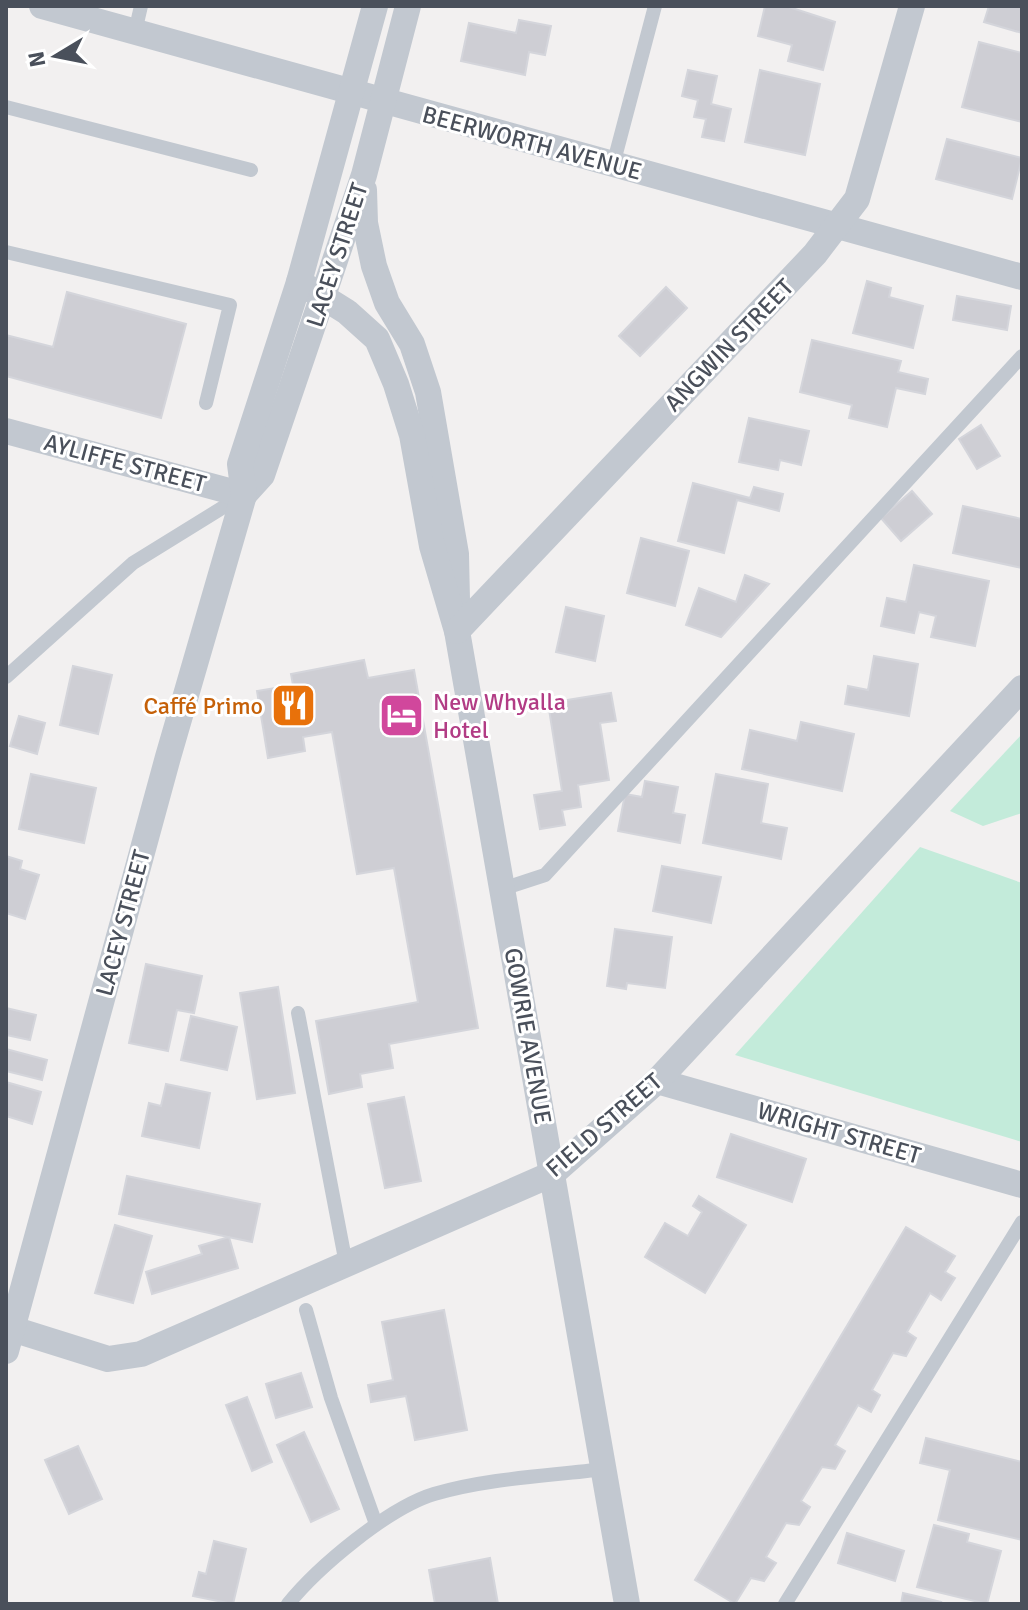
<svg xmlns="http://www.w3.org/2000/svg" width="1028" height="1610" font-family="Signika,sans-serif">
<rect width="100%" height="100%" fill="#f2f0f0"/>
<g fill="#c3ebda">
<polygon points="1022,734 1022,813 983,826 950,811"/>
<polygon points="920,847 1022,883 1022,1142 735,1055"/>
</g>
<g fill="#ceced4" stroke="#d4d5db" stroke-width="2">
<polygon points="765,6 786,6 835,22 823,70 788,61 792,45 758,36"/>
<polygon points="989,6 1022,6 1022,33 984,22"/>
<polygon points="519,20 551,26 545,55 529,52 525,75 461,61 469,23 516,33"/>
<polygon points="979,42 1022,53 1022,122 962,107"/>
<polygon points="688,70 717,76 711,104 731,109 724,141 702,137 706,119 694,117 698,100 682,96"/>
<polygon points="760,70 820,84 805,155 745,142"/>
<polygon points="947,139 1022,158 1012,199 936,179"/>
<polygon points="867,281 891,288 889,297 923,306 913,348 853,333"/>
<polygon points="666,287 687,308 640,356 619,336"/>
<polygon points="67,292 186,324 161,418 6,376 6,335 53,347"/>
<polygon points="957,296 1011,306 1007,330 953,320"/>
<polygon points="812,340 901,361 898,372 928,379 925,394 896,388 887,427 849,418 852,405 800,392"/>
<polygon points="749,418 809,431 801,465 780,460 778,470 739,462"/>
<polygon points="981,425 1000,456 977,469 959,439"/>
<polygon points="693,483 750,498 754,487 783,494 779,511 737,500 724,553 678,541"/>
<polygon points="912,491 932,514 901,541 881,518"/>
<polygon points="963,506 1022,519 1022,568 953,553"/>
<polygon points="641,538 689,551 675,606 627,593"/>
<polygon points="914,565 989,581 975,646 931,637 936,616 919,612 914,633 881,626 887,598 906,602"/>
<polygon points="745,575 769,584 721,637 686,625 699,588 736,602"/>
<polygon points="566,607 604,616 595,661 556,652"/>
<polygon points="874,656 918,664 909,716 845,704 848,686 868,690"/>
<polygon points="364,660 368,678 414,670 478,1028 389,1044 393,1068 360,1074 362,1087 329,1094 316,1021 418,1002 394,868 357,874 332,732 303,737 305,751 268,758 257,691 293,685 291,674"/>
<polygon points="73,666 112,675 98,734 60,725"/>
<polygon points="611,693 616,721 600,723 609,780 578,785 581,807 562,810 565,825 540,829 534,795 562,791 548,703"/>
<polygon points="19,716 45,723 37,754 10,746"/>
<polygon points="801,722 854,734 842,791 742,769 750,730 797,741"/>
<polygon points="31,774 96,788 84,843 19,829"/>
<polygon points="716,774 768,784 761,823 787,828 781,859 703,843"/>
<polygon points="645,781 678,787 673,813 685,815 680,843 618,831 625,794 642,797"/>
<polygon points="6,856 22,861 20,869 39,875 25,919 6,913"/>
<polygon points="662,866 721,877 711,923 653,911"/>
<polygon points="615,929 672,937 665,988 627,983 626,989 607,986"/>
<polygon points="146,964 202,976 194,1013 177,1010 168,1051 129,1043"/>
<polygon points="278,987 295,1093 257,1099 240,993"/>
<polygon points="6,1008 36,1015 30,1040 6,1035"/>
<polygon points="191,1016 237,1027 227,1070 181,1060"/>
<polygon points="6,1049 47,1060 42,1080 6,1071"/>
<polygon points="6,1082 41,1092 32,1124 6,1116"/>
<polygon points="166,1084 210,1093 199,1148 142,1136 149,1103 161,1106"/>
<polygon points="404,1097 421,1181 385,1188 368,1104"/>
<polygon points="731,1134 806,1159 792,1202 717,1177"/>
<polygon points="127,1176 260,1204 252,1242 119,1214"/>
<polygon points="699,1196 746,1225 705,1293 645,1257 665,1223 688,1236 702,1212 693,1206"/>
<polygon points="115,1225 152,1236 133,1303 95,1293"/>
<polygon points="906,1227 955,1256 945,1272 955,1278 941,1300 930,1293 907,1332 916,1338 906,1356 893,1353 872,1390 880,1395 871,1412 858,1405 835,1445 845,1451 835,1469 822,1467 801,1501 810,1507 799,1525 786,1523 766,1557 776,1563 764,1581 751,1578 735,1604 695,1580"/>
<polygon points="229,1237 238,1268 152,1294 146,1272 202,1254 199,1246"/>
<polygon points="444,1310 467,1430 415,1440 406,1396 371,1402 368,1385 393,1380 382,1322"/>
<polygon points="301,1373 312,1407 276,1418 266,1384"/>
<polygon points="247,1397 272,1462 252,1471 226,1405"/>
<polygon points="304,1432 339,1509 311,1522 277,1445"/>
<polygon points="926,1438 1022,1462 1022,1540 938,1520 950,1470 920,1463"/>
<polygon points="78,1446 102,1499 69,1514 45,1460"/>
<polygon points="934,1525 969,1534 967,1542 1001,1551 987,1604 917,1587"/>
<polygon points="847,1533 904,1551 895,1581 838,1563"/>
<polygon points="214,1541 246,1549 233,1604 193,1596 199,1572 206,1574"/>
<polygon points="490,1558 498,1604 435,1604 429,1570"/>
<polygon points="903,1593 941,1602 940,1604 901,1604"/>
</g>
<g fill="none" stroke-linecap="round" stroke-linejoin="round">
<g stroke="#c2c8d0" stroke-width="14">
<polyline points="135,32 141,6"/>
<polyline points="6,107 251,170"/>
<polyline points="613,165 655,6"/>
<polyline points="6,252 230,305 206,403"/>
<polyline points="6,677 133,563 243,495"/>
<polyline points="502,889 545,875 1022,356"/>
<polyline points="298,1013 346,1264"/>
<polyline points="306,1310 331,1398 376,1524"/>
<path d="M288,1604C318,1567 388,1508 434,1494C488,1478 549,1476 604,1469"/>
<polyline points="785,1604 1022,1222"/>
</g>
<g stroke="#c2c8d0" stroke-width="26">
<polyline points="42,6 1022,277"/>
<polyline points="364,190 365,223 374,266 387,303 412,344 428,392 456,554 457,600"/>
<polyline points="299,282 347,312 377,339 396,384 412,435 432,546 457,631 627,1604"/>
<polyline points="6,431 244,495"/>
<polyline points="244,495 262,475 364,175 408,6"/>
<polyline points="457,631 815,254 857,199 912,6"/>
<polyline points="657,1081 1022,1185"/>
<polyline points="6,1327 108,1359 141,1354 552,1174 657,1081 1022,688"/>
<polyline points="6,1351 168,757 244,495 240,464 299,282 375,6"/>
</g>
</g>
<defs>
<symbol id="restaurant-square" viewBox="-11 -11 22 22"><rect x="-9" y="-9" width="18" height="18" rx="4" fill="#e8710a" stroke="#fff"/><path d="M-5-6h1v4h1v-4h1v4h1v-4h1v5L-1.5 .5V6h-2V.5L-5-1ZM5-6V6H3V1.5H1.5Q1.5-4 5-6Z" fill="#fff"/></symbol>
<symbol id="hotel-square" viewBox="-11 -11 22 22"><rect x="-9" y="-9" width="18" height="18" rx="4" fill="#d1479c" stroke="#fff"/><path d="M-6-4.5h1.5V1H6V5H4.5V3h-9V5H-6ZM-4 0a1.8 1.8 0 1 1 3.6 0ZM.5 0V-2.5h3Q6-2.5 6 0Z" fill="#fff"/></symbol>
</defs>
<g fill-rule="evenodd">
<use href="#restaurant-square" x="268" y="680" width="51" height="51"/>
<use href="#hotel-square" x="376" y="690" width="51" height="51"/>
</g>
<g text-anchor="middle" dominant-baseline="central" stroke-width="6" stroke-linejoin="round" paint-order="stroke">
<g font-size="24" fill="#4a505b" stroke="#fff">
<text transform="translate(532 143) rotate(15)">BEERWORTH AVENUE</text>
<text transform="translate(337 255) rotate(-72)">LACEY STREET</text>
<text transform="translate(729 345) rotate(-46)">ANGWIN STREET</text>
<text transform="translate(125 463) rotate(15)">AYLIFFE STREET</text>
<text transform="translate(123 923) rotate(-75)">LACEY STREET</text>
<text transform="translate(528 1036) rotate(80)">GOWRIE AVENUE</text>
<text transform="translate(604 1125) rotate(-41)">FIELD STREET</text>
<text transform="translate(839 1133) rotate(16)">WRIGHT STREET</text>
</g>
<g font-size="24" fill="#b23c85" stroke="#fff" text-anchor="start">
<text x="433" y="702">New Whyalla<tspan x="433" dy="28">Hotel</tspan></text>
</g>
<g font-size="24" fill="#c56008" stroke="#fff" text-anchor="end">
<text x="263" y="706">Caffé Primo</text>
</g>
</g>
<rect width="1028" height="1610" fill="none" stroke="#4a505b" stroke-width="16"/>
<g transform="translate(56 56) rotate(260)" stroke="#ffffff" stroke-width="6" paint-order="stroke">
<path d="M0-6L14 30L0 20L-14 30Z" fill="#4a505b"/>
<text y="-12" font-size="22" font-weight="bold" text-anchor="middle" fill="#4a505b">N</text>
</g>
</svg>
